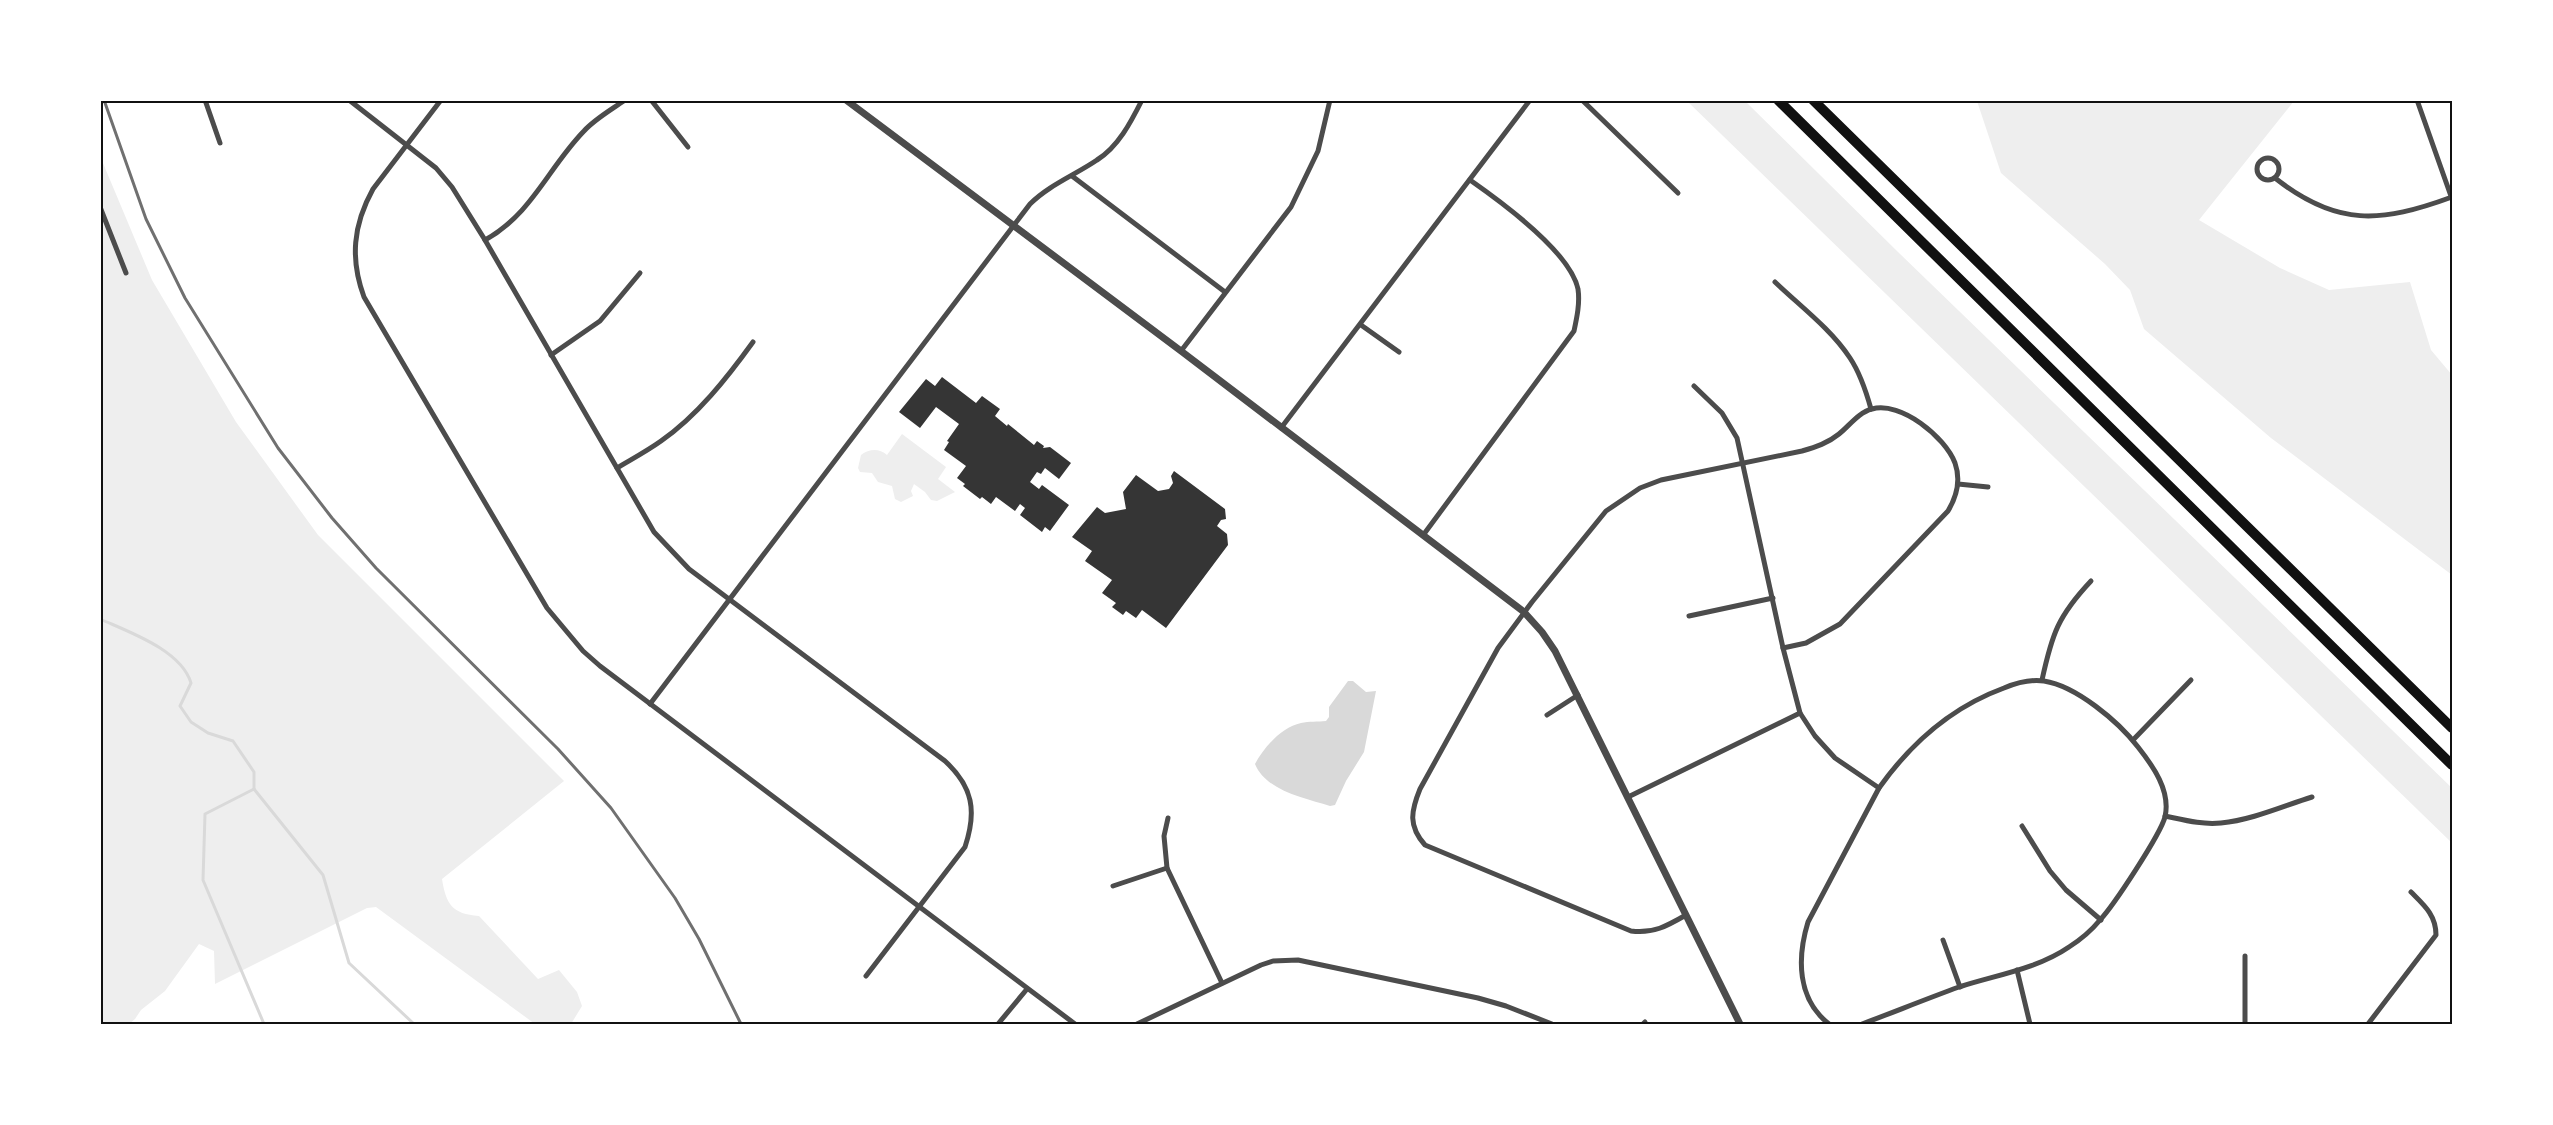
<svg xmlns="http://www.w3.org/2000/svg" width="2553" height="1125" font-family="Montserrat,sans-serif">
<rect width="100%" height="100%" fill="#fff"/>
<g fill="#eee">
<polygon points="1687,101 1745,101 1898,252 2452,788 2452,843"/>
<polygon points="1977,101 2294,101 2199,220 2280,268 2329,290 2410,282 2431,350 2452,375 2452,575 2271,438 2144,329 2130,290 2105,264 2001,173"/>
<path d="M100,156L152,280L236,422L318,535L564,781L442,879C446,904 452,914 479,916L538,979L559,970L577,992L582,1006L571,1024H535L376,907L367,908L215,984L214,951L199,944L165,991L141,1010L135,1019L129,1024H101Z"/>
<path d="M902,434L946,467L938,479L955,492L937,501L931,500L925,492L914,484L911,491L913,496L901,502L895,499L892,486L878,482L872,473L860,472L858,468L861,455C869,449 879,448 887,455Z"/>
</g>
<path fill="#d9d9d9" d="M1348,681H1353L1366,692L1376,691L1364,752L1346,781L1335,805L1330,806C1305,798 1266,791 1255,764C1264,747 1282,727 1301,723C1309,721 1318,722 1326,721L1329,717V707Z"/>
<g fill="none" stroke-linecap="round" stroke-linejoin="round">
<g stroke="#d9d9d9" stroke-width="3">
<path d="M100,619C129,632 181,650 191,683L180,706L191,722L208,733L233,741L254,772V789L205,814L203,880L264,1024"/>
<polyline points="254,789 323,875 349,963 414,1024"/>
</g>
</g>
<g fill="#353535">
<polygon points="942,377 976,403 982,396 1000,409 995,416 1007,426 1008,424 1034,445 1037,441 1044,446 1043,448 1050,447 1071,463 1059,479 1045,468 1041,474 1037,472 1030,482 1039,489 1042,485 1069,505 1050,531 1045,527 1042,532 1020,515 1025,508 1020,504 1015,511 996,497 991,504 982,497 980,499 963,486 965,484 957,478 966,466 944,450 949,442 947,441 959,424 936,407 920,428 899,412 926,379 935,386"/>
<polygon points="1174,471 1225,509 1226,519 1221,520 1217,526 1227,534 1228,545 1166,628 1142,610 1136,618 1126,611 1123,615 1112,607 1116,603 1102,593 1112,580 1085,561 1092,551 1072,537 1097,507 1105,513 1126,509 1123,492 1136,475 1158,491 1169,489 1173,483 1171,476"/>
</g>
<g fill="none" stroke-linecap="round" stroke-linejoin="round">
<g stroke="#4c4c4c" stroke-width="5">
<polyline points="205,100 220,143"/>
<path d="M349,100L436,168L452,187L485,240L654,532L689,569L945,761C973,787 977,811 965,847L866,976"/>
<path d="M441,100L373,189C353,225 350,259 364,297L547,608L583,651L600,666L1075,1024"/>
<polyline points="651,100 688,147"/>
<polyline points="1582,100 1678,193"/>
<polyline points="2417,100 2452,199"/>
<circle cx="2268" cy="169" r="11"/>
<polyline points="1072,176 1225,292"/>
<path d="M2275,178C2337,227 2381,223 2452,197"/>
<polyline points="100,207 126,273"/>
<path d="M485,240C532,214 548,168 584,131C595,119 611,110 625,100"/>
<path d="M1775,282C1800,306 1831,329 1850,358C1860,373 1866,391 1871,409"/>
<polyline points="1361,325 1399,352"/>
<polyline points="1181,351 1291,207 1318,151 1330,100"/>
<polyline points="551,355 600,321 640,273"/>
<polyline points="1694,386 1722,413 1737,438 1783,648 1800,713 1815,736 1835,758 1879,788"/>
<polyline points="1281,428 1530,100"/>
<path d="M617,468C632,459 647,451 661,441C697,416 727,378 753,342"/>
<polyline points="1958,484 1988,487"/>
<path d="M1424,534L1574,331C1577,317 1580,303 1578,289C1570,252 1500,201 1470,180"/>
<polyline points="1689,616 1773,598"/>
<path d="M2042,680C2052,634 2058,616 2091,581"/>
<path d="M650,704L1030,204C1049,185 1075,175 1097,160C1118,147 1131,122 1142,100"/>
<polyline points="1547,715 1578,695"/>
<polyline points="2133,740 2191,680"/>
<polyline points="1628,797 1800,713"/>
<path d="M2165,816C2184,820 2202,825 2221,823C2252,820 2283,806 2312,797"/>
<polyline points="1168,818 1164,836 1167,868 1222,983"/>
<polyline points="2022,826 2050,871 2066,890 2101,920"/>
<polyline points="1113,886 1167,868"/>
<path d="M1686,915C1667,926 1653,934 1631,931L1425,845C1408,826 1411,811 1420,789L1498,648L1532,602L1606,511L1640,488L1661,480L1802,451C1816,447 1828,443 1839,434C1849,426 1859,412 1872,409C1901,401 1945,437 1955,463C1961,480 1957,496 1948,511L1840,624L1806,643L1783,648"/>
<polyline points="1943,940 1960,987"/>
<polyline points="2245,956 2245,1024"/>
<polyline points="2017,970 2030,1024"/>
<polyline points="998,1024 1027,989"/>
<polyline points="1137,1024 1261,965 1273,961 1298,960 1478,998 1506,1006 1552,1024"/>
<polyline points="1643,1024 1645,1022"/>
<path d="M1829,1024C1797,999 1797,958 1808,922L1879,788C1911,743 1952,707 2004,688C2016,683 2030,679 2044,681C2076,686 2118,721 2138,747C2153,766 2171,791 2165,817C2160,835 2114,905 2100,920C2091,931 2080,940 2069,947C2037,969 1996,975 1959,987C1926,999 1894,1012 1862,1024"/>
<path d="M2368,1024L2436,935C2436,915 2424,905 2411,892"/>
</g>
<polyline stroke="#4c4c4c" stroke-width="7" points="846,100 1181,351 1524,612 1542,632 1555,651 1740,1024"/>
<g stroke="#111" stroke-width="10">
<polyline points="1778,100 2452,765"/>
<polyline points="1813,100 2452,728"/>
</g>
<polyline stroke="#707070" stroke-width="3" points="104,100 146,219 185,298 278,448 332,518 376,568 558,749 611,808 675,898 699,939 741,1024"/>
</g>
<rect width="2553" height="1125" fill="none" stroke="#ffffff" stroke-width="204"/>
<rect x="102" y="102" width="2349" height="921" fill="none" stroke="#111" stroke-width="2"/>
</svg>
